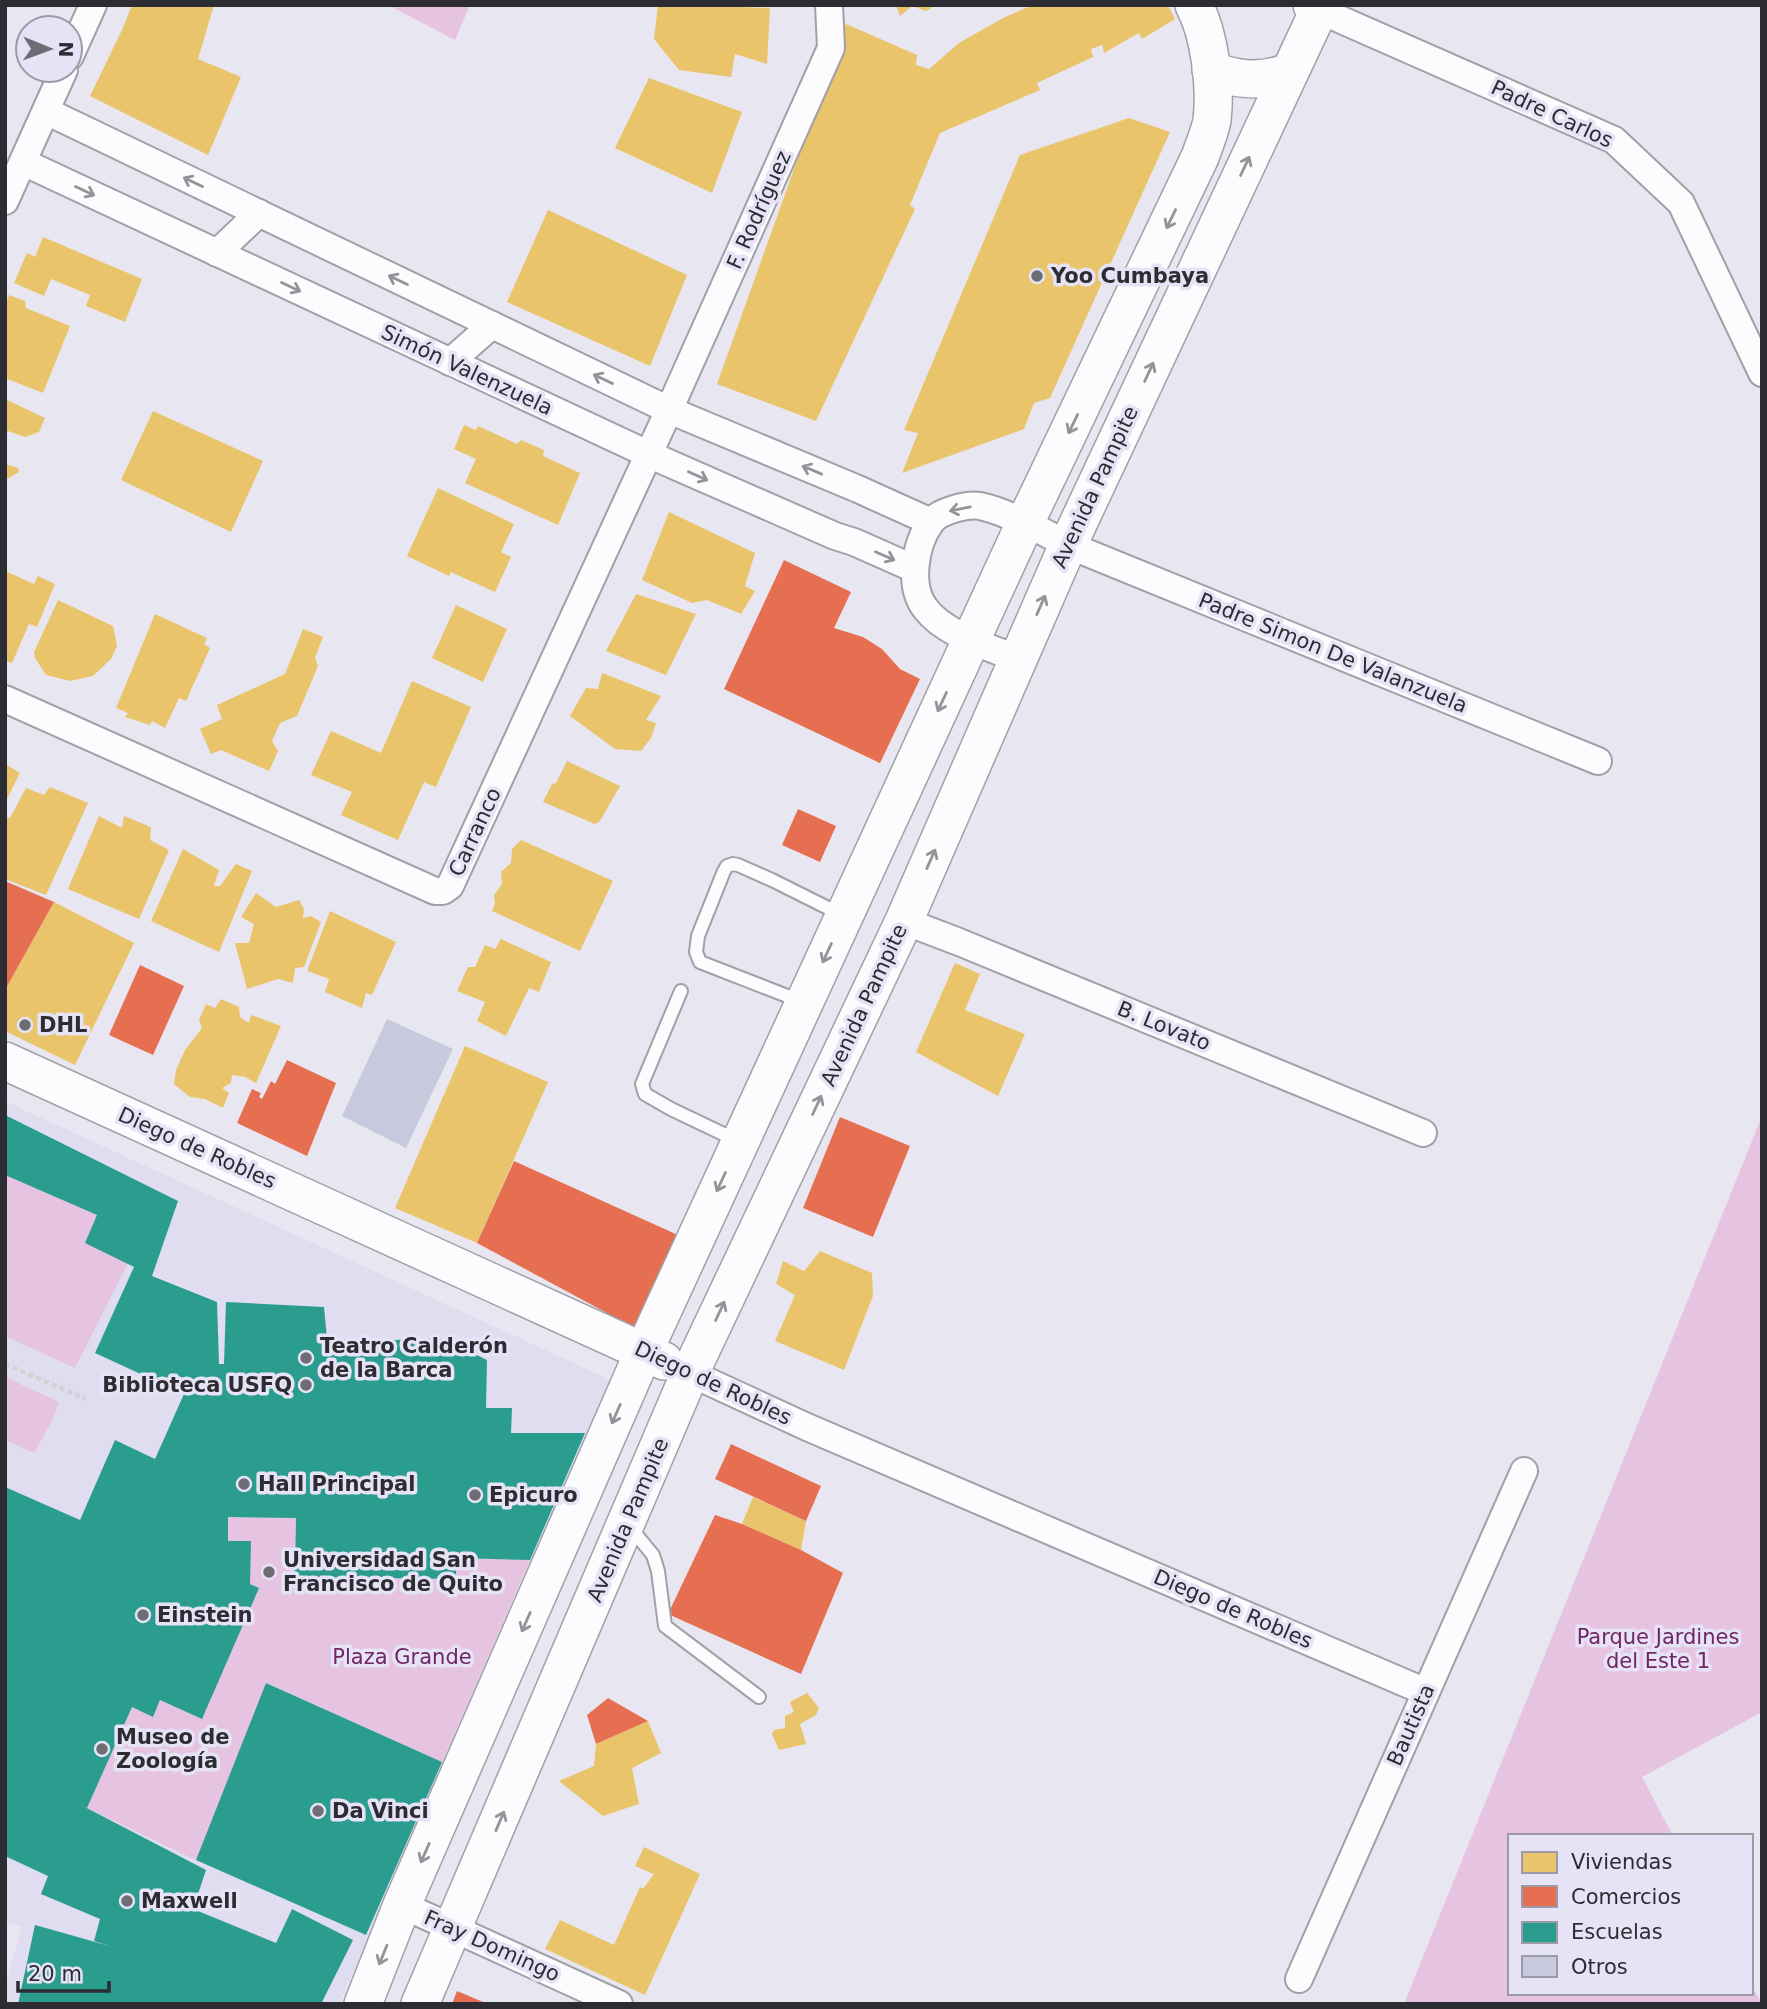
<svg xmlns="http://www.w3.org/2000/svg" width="1767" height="2009" font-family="'DejaVu Sans',sans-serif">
<rect width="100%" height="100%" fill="#e8e7f1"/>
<polygon fill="#dfddef" points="5,1101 619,1384 447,1759 339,2004 5,2004 5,1985 22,1927 5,1922"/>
<g fill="#e6c3e0">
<polygon points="388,5 470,5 455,40"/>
<polygon points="1762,1116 1762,1712 1642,1777 1673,1836 1510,1836 1510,1993 1751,1993 1751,1984 1762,2004 1404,2004"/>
<polygon points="5,1175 97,1215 128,1263 75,1368 5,1336"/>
<polygon points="5,1377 59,1402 51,1423 34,1453 5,1440"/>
<polygon points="228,1517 296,1518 296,1577 455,1579 456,1558 530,1560 442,1762 267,1683 196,1860 87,1808 132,1707 153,1716 160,1700 202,1718 259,1588 250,1584 228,1541"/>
</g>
<g fill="#e9c46a">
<polygon points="132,5 214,5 198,59 241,77 208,155 90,96 123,28"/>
<polygon points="658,5 770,8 767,64 735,54 731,77 679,70 654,39"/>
<polygon points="896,5 937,5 926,11 912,6 900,16"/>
<polygon points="1033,5 1168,5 1175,19 1142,39 1139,33 1104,53 1102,45 1091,49 1093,57 1037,83 1040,90 940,133 910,205 915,209 816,421 717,384 846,24 917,55 916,65 929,69 959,43 1003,18"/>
<polygon points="649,78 742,112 712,193 615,148"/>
<polygon points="1129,118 1170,132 1050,398 1034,403 1024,429 902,473 918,433 904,430 1020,155"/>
<polygon points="548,210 687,275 650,366 507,302"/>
<polygon points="43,237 142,279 125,322 86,306 90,295 51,279 44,296 14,283 27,253 35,257"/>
<polygon points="9,295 25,301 26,308 70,326 43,393 5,378 5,305"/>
<polygon points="5,399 45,418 39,432 25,437 8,431 5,439"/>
<polygon points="153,411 263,461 231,532 121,480"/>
<polygon points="464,425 476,430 478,426 517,444 521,440 544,450 543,456 580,473 558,525 465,483 476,459 454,449"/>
<polygon points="5,464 18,468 19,472 5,480"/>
<polygon points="438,488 514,524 501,552 511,557 495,592 451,572 449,576 407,556"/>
<polygon points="669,512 755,553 745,586 755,591 741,614 707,600 692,603 642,580"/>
<polygon points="5,571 34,584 38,576 55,584 37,627 29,624 12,663 5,661"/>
<polygon points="636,594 696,614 666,675 606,651"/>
<polygon points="58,600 113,626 117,646 111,659 93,676 70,681 46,675 35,658 34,652"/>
<polygon points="456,605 507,629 483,682 432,658"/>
<polygon points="155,614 207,638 204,644 210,648 186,701 179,698 165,728 152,721 150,725 125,717 128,713 116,708"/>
<polygon points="303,629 323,637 315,658 318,666 297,716 280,723 272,741 278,751 269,771 221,750 211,754 200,729 222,719 217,705 285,674"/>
<polygon points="797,631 914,690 880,763 760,705"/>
<polygon points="602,673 661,696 646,720 656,723 651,738 641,751 615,749 570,716 586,688 598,689"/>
<polygon points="412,681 471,707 436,787 424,782 398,840 341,815 352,792 311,775 331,731 381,753"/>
<polygon points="567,761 620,786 600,821 595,824 543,802 552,784 556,783"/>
<polygon points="5,764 20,773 5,803"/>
<polygon points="50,787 88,803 46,895 5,879 5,817 10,818 26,788 44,795"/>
<polygon points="99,816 122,828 124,816 151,827 150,840 169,850 139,919 68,889"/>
<polygon points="521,840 613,881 580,951 492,911 495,904 494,895 502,884 501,872 511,863 512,849"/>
<polygon points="183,849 219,870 214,886 220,886 236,864 252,871 219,952 151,921"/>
<polygon points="256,893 276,907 299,900 304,909 303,918 311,916 321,922 304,967 295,968 293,983 278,979 247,989 235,943 249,943 254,924 241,917"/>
<polygon points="54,902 134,943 75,1065 5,1031 5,990"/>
<polygon points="330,911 396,942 372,995 366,993 362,1008 325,992 329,979 307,971"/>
<polygon points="501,939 551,962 539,992 529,988 506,1036 477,1021 485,1002 457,991 468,967 475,967 485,945 495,949"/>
<polygon points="955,963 980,974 965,1010 1025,1034 998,1096 916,1052"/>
<polygon points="221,999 239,1007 240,1017 249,1023 251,1015 281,1026 256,1083 245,1077 232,1075 231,1083 222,1088 229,1093 223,1108 205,1099 190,1097 174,1084 176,1070 185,1050 202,1028 199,1020 206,1004 215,1008"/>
<polygon points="465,1046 548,1082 477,1243 395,1208"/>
<polygon points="820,1251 872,1273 873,1296 844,1370 775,1341 795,1295 776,1284 783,1261 804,1271"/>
<polygon points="753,1497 806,1521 801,1550 742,1524"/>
<polygon points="807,1693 819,1708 816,1715 800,1724 806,1744 779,1750 772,1734 774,1730 785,1728 785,1716 794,1712 790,1702"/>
<polygon points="648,1721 661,1753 632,1768 639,1804 603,1816 559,1781 594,1766 596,1744"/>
<polygon points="644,1847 700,1874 645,1995 545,1949 560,1920 614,1945 640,1887 643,1889 654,1874 635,1866"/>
</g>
<g fill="#e76f51">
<polygon points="784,560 851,592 834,628 863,637 882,649 900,669 920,679 880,763 724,689"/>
<polygon points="798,809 836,826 820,862 782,845"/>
<polygon points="5,881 54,902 5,990"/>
<polygon points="140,965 184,986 153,1055 109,1035"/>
<polygon points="287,1060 336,1083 307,1156 237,1123 252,1089 261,1093 259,1097 262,1099 271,1081 275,1084"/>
<polygon points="840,1117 910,1146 873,1237 803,1208"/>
<polygon points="514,1161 689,1240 644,1333 477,1243"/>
<polygon points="731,1444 821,1486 806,1521 715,1479"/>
<polygon points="715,1515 742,1524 801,1550 843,1573 801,1674 668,1614"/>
<polygon points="608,1698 648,1721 596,1744 587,1715"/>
<polygon points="457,1991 488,2004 452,2004"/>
</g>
<g fill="#2a9d8f">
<polygon points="5,1115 178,1201 152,1276 217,1302 219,1364 224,1364 226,1302 324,1307 327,1339 395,1340 442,1338 487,1360 486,1408 512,1408 511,1433 585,1433 530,1560 456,1558 456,1579 295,1577 296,1518 228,1517 228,1541 251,1541 250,1584 259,1588 202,1719 160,1700 153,1717 132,1707 87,1808 79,1804 206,1870 193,1909 276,1943 292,1909 353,1940 321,2004 18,2004 35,1925 113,1947 94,1941 100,1919 41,1894 48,1876 5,1856 5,1487 80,1520 115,1440 155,1459 184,1394 95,1353 134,1267 85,1243 97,1215 5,1175"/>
<polygon points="266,1683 442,1762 366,1935 196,1860"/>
</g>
<polygon fill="#c6cadc" points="387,1019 453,1049 406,1148 342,1116"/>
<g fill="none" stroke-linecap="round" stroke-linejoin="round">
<defs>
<g id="lane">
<polyline points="681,991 642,1084 645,1094 671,1109 736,1140"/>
<polyline points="800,1001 700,962 696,952 698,936 724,871 727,866 733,864 738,865 772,880 840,914"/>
<polyline points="629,1526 653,1555 658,1571 665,1626 759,1697"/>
</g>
<g id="street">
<polyline points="1319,10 1614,140 1681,203 1762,373"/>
<polyline points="70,56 93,5"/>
<polyline points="46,111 669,410 858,489 931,522"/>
<polyline points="23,162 648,454 835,536 854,542 915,569"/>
<polyline points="5,201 64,70"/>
<polyline points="217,253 259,213"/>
<polyline points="450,362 492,325"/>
<path d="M1018,659C989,647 944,634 925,608C908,586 915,544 931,522C939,511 967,504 980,506C1008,512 1042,531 1068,545L1598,761"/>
<polyline points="5,699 435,891 443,891 450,886 669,410 831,48 829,5"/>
<polyline points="904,921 959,942 1423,1133"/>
<polyline points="690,1373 807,1427 1426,1692"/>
<polyline points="402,1905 619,2004"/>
<polyline points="1299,1979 1524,1471"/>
</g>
<g id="secondary">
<path d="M1211,70C1238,81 1262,82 1289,72"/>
<polyline points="5,1061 664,1361"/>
<path d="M363,2004L402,1905L644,1351L1025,523L1200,157C1204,145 1210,132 1212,120C1216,87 1210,35 1194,5"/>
<polyline points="420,2004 690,1373 904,921 1068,545 1319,10 1312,5"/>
</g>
</defs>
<use href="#lane" stroke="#a0a0a7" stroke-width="16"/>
<use href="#street" stroke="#a0a0a7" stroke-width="30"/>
<use href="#secondary" stroke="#a0a0a7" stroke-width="40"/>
<polyline stroke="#d2d2d4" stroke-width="4.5" stroke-dasharray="5 3.5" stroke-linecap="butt" points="5,1364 86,1399"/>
<use href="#lane" stroke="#fcfbfd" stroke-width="12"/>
<use href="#street" stroke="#fcfbfd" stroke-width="26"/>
<use href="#secondary" stroke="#fcfbfd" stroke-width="37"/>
</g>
<defs><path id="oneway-shaft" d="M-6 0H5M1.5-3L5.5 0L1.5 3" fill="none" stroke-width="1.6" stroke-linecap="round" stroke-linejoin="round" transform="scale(1.75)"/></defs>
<g stroke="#949498">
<use href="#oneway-shaft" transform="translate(1245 166) rotate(-65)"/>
<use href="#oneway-shaft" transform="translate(193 182) rotate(-154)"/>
<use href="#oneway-shaft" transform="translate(85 191) rotate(25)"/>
<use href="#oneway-shaft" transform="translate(1171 219) rotate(116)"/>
<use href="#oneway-shaft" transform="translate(398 280) rotate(-154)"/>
<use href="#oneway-shaft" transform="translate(291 287) rotate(25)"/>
<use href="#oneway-shaft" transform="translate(1149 372) rotate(-65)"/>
<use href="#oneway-shaft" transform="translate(603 379) rotate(-154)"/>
<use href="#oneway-shaft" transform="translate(1073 424) rotate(116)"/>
<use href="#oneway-shaft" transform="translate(812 470) rotate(-157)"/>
<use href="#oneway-shaft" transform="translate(698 476) rotate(24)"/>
<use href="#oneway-shaft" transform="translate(960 509) rotate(169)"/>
<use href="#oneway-shaft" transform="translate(885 556) rotate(24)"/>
<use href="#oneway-shaft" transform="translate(1041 605) rotate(-66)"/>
<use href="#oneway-shaft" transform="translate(942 702) rotate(115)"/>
<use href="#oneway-shaft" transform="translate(931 859) rotate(-66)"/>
<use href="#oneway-shaft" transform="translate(827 953) rotate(115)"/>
<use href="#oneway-shaft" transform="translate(817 1105) rotate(-65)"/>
<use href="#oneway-shaft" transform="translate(721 1182) rotate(115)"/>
<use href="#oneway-shaft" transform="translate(720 1311) rotate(-65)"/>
<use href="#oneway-shaft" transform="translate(616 1414) rotate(114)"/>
<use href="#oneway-shaft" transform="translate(526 1622) rotate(114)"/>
<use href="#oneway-shaft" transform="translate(500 1821) rotate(-67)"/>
<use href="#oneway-shaft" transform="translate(425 1853) rotate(114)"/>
<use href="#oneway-shaft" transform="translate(383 1955) rotate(112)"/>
</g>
<g fill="#6e6d75" stroke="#e5e3f5" stroke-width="2.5">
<circle cx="1037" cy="276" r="7"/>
<circle cx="25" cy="1025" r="7"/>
<circle cx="306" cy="1358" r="7"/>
<circle cx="306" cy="1385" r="7"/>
<circle cx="244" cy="1484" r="7"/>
<circle cx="475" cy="1495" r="7"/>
<circle cx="269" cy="1572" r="7"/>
<circle cx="143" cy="1615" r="7"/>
<circle cx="102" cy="1749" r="7"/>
<circle cx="318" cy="1811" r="7"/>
<circle cx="127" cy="1901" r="7"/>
</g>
<g text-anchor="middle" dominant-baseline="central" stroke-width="7" stroke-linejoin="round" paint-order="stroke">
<g font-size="21" fill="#2c2c32" stroke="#e5e3f5">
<text transform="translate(1552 114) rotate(25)">Padre Carlos</text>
<text transform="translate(759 210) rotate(-66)">F. Rodríguez</text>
<text transform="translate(467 370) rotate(25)">Simón Valenzuela</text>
<text transform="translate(1095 487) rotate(-65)">Avenida Pampite</text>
<text transform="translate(1333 653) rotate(22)">Padre Simon De Valanzuela</text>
<text transform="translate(475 832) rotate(-65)">Carranco</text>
<text transform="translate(864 1005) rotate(-65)">Avenida Pampite</text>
<text transform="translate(1164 1026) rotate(22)">B. Lovato</text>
<text transform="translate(197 1148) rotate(24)">Diego de Robles</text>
<text transform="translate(713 1383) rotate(25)">Diego de Robles</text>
<text transform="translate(628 1520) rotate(-67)">Avenida Pampite</text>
<text transform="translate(1233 1609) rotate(23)">Diego de Robles</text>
<text transform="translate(1411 1725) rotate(-66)">Bautista</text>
<text transform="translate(492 1946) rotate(24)">Fray Domingo</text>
</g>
<g font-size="21" font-weight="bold" fill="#2c2c32" stroke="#e5e3f5" text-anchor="start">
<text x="1051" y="276">Yoo Cumbaya</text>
<text x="39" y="1025">DHL</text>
<text x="320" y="1346">Teatro Calderón<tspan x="320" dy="24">de la Barca</tspan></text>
<text x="292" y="1385" text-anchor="end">Biblioteca USFQ</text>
<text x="258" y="1484">Hall Principal</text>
<text x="489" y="1495">Epicuro</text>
<text x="283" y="1560">Universidad San<tspan x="283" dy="24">Francisco de Quito</tspan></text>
<text x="157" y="1615">Einstein</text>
<text x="116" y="1737">Museo de<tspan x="116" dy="24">Zoología</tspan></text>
<text x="332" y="1811">Da Vinci</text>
<text x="141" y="1901">Maxwell</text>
</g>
<g font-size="21" fill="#722562" stroke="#e5e3f5">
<text x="1658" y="1637">Parque Jardines<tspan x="1658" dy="24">del Este 1</tspan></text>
<text x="402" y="1657">Plaza Grande</text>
</g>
</g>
<rect width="1767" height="2009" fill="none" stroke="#2c2c32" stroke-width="14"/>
<rect x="1508" y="1834" width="245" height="161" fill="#e5e3f5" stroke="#9b9aa7" stroke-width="2"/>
<rect x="1522" y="1852" width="35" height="21" fill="#e9c46a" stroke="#9b9aa7" stroke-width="2"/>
<text x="1571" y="1869" font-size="21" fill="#2c2c32">Viviendas</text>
<rect x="1522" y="1886" width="35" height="21" fill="#e76f51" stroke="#9b9aa7" stroke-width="2"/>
<text x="1571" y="1904" font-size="21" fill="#2c2c32">Comercios</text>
<rect x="1522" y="1922" width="35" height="21" fill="#2a9d8f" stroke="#9b9aa7" stroke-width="2"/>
<text x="1571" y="1939" font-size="21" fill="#2c2c32">Escuelas</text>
<rect x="1522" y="1956" width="35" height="21" fill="#c6cadc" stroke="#9b9aa7" stroke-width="2"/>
<text x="1571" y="1974" font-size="21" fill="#2c2c32">Otros</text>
<g transform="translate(49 49) rotate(91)"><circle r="33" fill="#e5e3f5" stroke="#9b9aa7" stroke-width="2"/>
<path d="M0-5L12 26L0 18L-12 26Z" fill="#6e6d75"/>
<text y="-10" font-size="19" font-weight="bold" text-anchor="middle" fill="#2c2c32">N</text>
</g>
<path d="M18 1981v10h91v-10" fill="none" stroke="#2c2c32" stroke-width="3.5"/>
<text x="28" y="1981" font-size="21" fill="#2c2c32" stroke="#e5e3f5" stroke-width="5" paint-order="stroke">20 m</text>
</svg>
